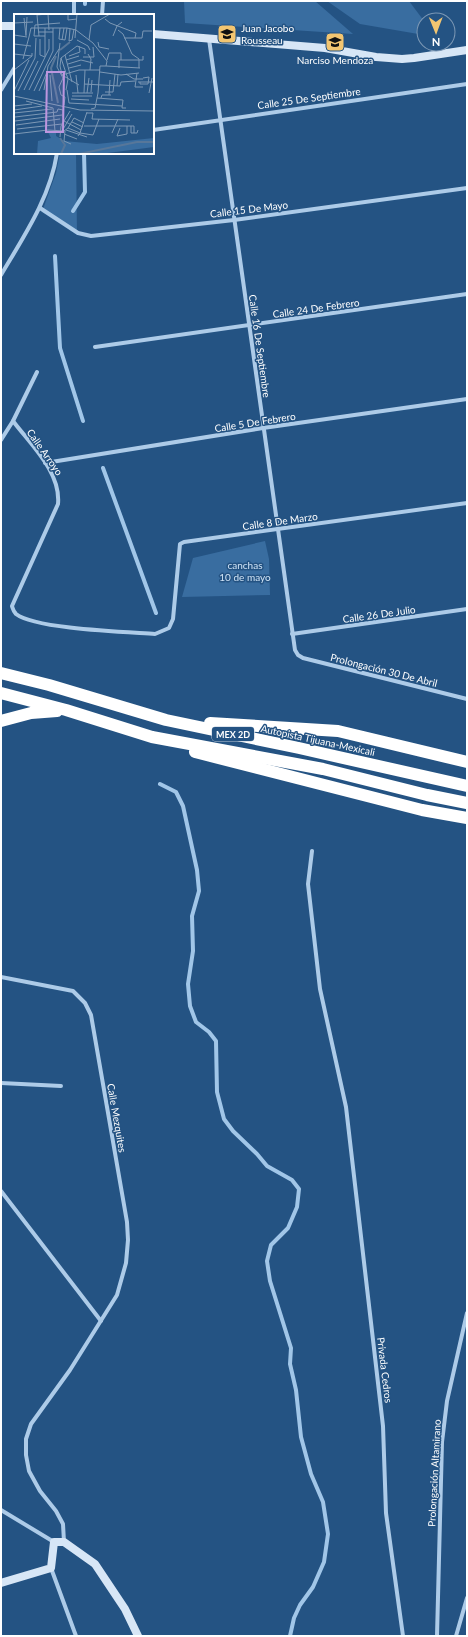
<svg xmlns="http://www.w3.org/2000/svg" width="468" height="1637" font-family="Lato,sans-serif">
<rect width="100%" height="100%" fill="#245383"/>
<g fill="#396da0">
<polygon points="184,1 315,1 353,34 185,23"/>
<polygon points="327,1 409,1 424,21 424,35 360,24"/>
<polygon points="60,153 76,153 77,235 42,212 56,173"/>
<polygon points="265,541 269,559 270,595 182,597 193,558"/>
</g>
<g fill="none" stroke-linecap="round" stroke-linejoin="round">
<g stroke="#a1c6e8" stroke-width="4">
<polyline points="85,1 85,4"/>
<polyline points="73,211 85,192 84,153"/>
<polyline points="55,256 60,348 83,421"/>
<polyline points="103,468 156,613"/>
<polyline points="160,784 176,792 183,806 197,870 199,891 192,916 193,951 188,984 190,1006 196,1022 209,1032 216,1041 217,1092 224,1119 233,1131 257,1154 267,1166 292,1180 299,1189 297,1207 288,1228 271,1245 267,1261 270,1281 291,1348 290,1364 296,1390 301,1437 311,1474 323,1502 328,1534 324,1562 313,1587 300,1605 294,1618 290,1636"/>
</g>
<g stroke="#adcbe8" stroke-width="4">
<polyline points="74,15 74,1"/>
<polyline points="102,15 103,1"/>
<polyline points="209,39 295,650 298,655 303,658 467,699"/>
<polyline points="1,90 15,67"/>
<polyline points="153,130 467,84"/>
<polyline points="40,208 78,233 91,236 234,220 467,188"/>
<path d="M1,275C24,236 50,198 57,153"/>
<polyline points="95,347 467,294"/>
<path d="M13,421C31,445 61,472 58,504L12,606C13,609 13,611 16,614C35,629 127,632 155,634L169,628L173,619L180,544L184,542L467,503"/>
<polyline points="1,440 13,421 37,372"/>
<polyline points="45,463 263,428 467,399"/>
<polyline points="292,634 467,609"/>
<polyline points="312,851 308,884 320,989 346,1107 383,1426 386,1513 403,1636"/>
<polyline points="1,977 73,991 85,1003 91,1015 127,1222 128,1240 126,1263 117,1295 70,1370 31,1424 26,1439 26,1455 29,1471 40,1491 56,1511 63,1524 64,1542"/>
<polyline points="1,1083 61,1086"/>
<polyline points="1,1191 101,1321"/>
<polyline points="1,1510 54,1542"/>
<polyline points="51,1568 76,1636"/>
<polyline points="437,1636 442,1442 447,1401 467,1313"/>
<polyline points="456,1636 467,1598"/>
</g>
<g stroke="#d7e6f6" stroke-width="8">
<polyline points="1,26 15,26"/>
<polyline points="153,34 325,48 376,57 402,59 414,58 467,50"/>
<polyline points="1,1583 51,1568 54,1542 64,1542 95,1564 125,1609 138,1636"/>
</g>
<g stroke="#fff" stroke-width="12">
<polyline points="1,673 49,685 166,720 299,748 467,786"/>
<polyline points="1,693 66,710 152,737 323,769 427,795 467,803"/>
<polyline points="1,721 31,713 57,711"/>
<polyline points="210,723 338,731 467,762"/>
<polyline points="195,752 422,810 467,818"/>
</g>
</g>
<defs>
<symbol id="school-square" viewBox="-11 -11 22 22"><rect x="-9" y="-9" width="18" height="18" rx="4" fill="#f2c571" stroke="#245383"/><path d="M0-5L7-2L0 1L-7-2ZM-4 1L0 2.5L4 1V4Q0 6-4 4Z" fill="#111"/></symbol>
</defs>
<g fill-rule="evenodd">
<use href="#school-square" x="216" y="23" width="22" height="22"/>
<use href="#school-square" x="324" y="31" width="22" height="22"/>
</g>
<g text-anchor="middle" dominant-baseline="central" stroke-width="3" stroke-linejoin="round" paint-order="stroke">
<rect fill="#245383" stroke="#bdcbda" stroke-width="1" x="212" y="727" width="42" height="14" rx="3"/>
<g font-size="9" font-weight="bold" fill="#fff">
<text x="233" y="734">MEX 2D</text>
</g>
<g font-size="10" fill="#fff" stroke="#245383" text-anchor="start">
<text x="241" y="28">Juan Jacobo<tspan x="241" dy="12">Rousseau</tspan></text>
<text x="335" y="60" text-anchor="middle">Narciso Mendoza</text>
</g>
<g font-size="10" fill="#fff" stroke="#245383">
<text transform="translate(309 98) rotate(-8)">Calle 25 De Septiembre</text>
<text transform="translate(249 209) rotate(-7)">Calle 15 De Mayo</text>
<text transform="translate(316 308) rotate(-8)">Calle 24 De Febrero</text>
<text transform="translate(260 346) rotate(82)">Calle 16 De Septiembre</text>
<text transform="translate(255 422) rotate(-9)">Calle 5 De Febrero</text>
<text transform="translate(45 452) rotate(55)">Calle Arroyo</text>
<text transform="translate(280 521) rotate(-8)">Calle 8 De Marzo</text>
<text transform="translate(379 614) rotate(-8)">Calle 26 De Julio</text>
<text transform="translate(384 670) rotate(14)">Prolongación 30 De Abril</text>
<text transform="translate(318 740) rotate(12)">Autopista Tijuana-Mexicali</text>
<text transform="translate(117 1118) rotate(80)">Calle Mezquites</text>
<text transform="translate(385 1370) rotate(83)">Privada Cedros</text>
<text transform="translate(434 1473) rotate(-87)">Prolongación Altamirano</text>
</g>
<g font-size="10" fill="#d0e4f6" stroke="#245383">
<text x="245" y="565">canchas<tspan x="245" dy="12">10 de mayo</tspan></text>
</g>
</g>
<g transform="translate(14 14)">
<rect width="140" height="140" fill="#245383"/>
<path d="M33,116L42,117V122L50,127L83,130L140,124V133L86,140H23L24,127L37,124Z" fill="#396da0"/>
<path fill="none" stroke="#57779a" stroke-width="2" d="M46,36L56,28M42,42L37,54L44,89M46,124L51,131L47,140M65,140L123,128H140"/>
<path fill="none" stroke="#7c98b5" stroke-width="1" d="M34,0L35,16M54,0V6L63,5M10,4L12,22M91,5L96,9L122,19L121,24M0,9L19,8M31,14V42M46,14L45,25L51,26L53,14M56,15L55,27L58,26L60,15M104,16L109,20L118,40L125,45V54M24,18H39M0,21L13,23M12,21L13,3M25,22L23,1L33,0M31,22H20L21,11L46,9M99,22L103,12L108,8M15,23L17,14H53L62,16L79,29L93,47L92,52H86L84,79L81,94L77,95M61,24L63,0M110,24H128L129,17H138M26,25V41L31,43M48,26L50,14M63,26L74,32L76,36M75,26L77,11L96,0M84,28L85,33L95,35M46,29L43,53L49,64L45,73L47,81L51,83L50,91M0,30L17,32M0,40L18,42V39M74,40L77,45L76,56M51,41L58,68M55,42L66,38L65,32M69,43H80L79,33M21,44L22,24M47,44L54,65L52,76M9,45L15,23M52,46L65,42M93,46L95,39H107V46M54,50L67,46L79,49M92,52L126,54M55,54L67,51M105,54V46H129V42M0,56L18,42M86,58L107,61L125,59M123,59L121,73H129M112,60L120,65H129M36,61L38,87M48,61L46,52L47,44L63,32L71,35V40M48,61L65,56H86M48,61L65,71M62,61L64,79M124,68H140M126,68V70H134L135,63L129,64M70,70L106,72M103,72L104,60M106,72L107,68L121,67M10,76L24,47M15,76L35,35V25M30,76L34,52L45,35M53,76L55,89L108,92M0,77L15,46M4,77L21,44M20,77L39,37V14M25,77L33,58M77,78L78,66M91,78H99L101,60M58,79H79M70,79L71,56M73,79L75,64M135,79L138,64M95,81L96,66M0,82L66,96L140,97M58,82H78M83,84L109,86L108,94H112M87,84L88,81H97M57,85L75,86M12,87L39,94L41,117M0,92L18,90M0,96L28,92M0,99L38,95M73,99H79L78,105L116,106M1,103L43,98L44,95L49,96V103M1,107L48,101M50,107L67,116M58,108L69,113M2,111L46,105M70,112H120V119M117,112V119H123L124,116M54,114L60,104L70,109M106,114L103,122L113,120V112M3,115L48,110M52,116L73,123M48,117L58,100M51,117L50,127L57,130M98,119L104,105M0,120L34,116L50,117L54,114L66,119L73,98M50,120L63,125M64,122L66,119L79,121L85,105M46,123L47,112L56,97"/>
<path fill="#bd96df" fill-opacity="0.15" stroke="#bd96df" stroke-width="2" d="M33,58H50L49,118H32Z"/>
<rect width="140" height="140" fill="none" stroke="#fff" stroke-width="2"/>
</g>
<rect width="468" height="1637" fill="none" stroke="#ffffff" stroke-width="4"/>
<g transform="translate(436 32) rotate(179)"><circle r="19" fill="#245383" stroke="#7c98b5"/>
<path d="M0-3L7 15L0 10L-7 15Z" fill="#f2c571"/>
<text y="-6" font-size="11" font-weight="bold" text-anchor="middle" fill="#ffffff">N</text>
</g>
</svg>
